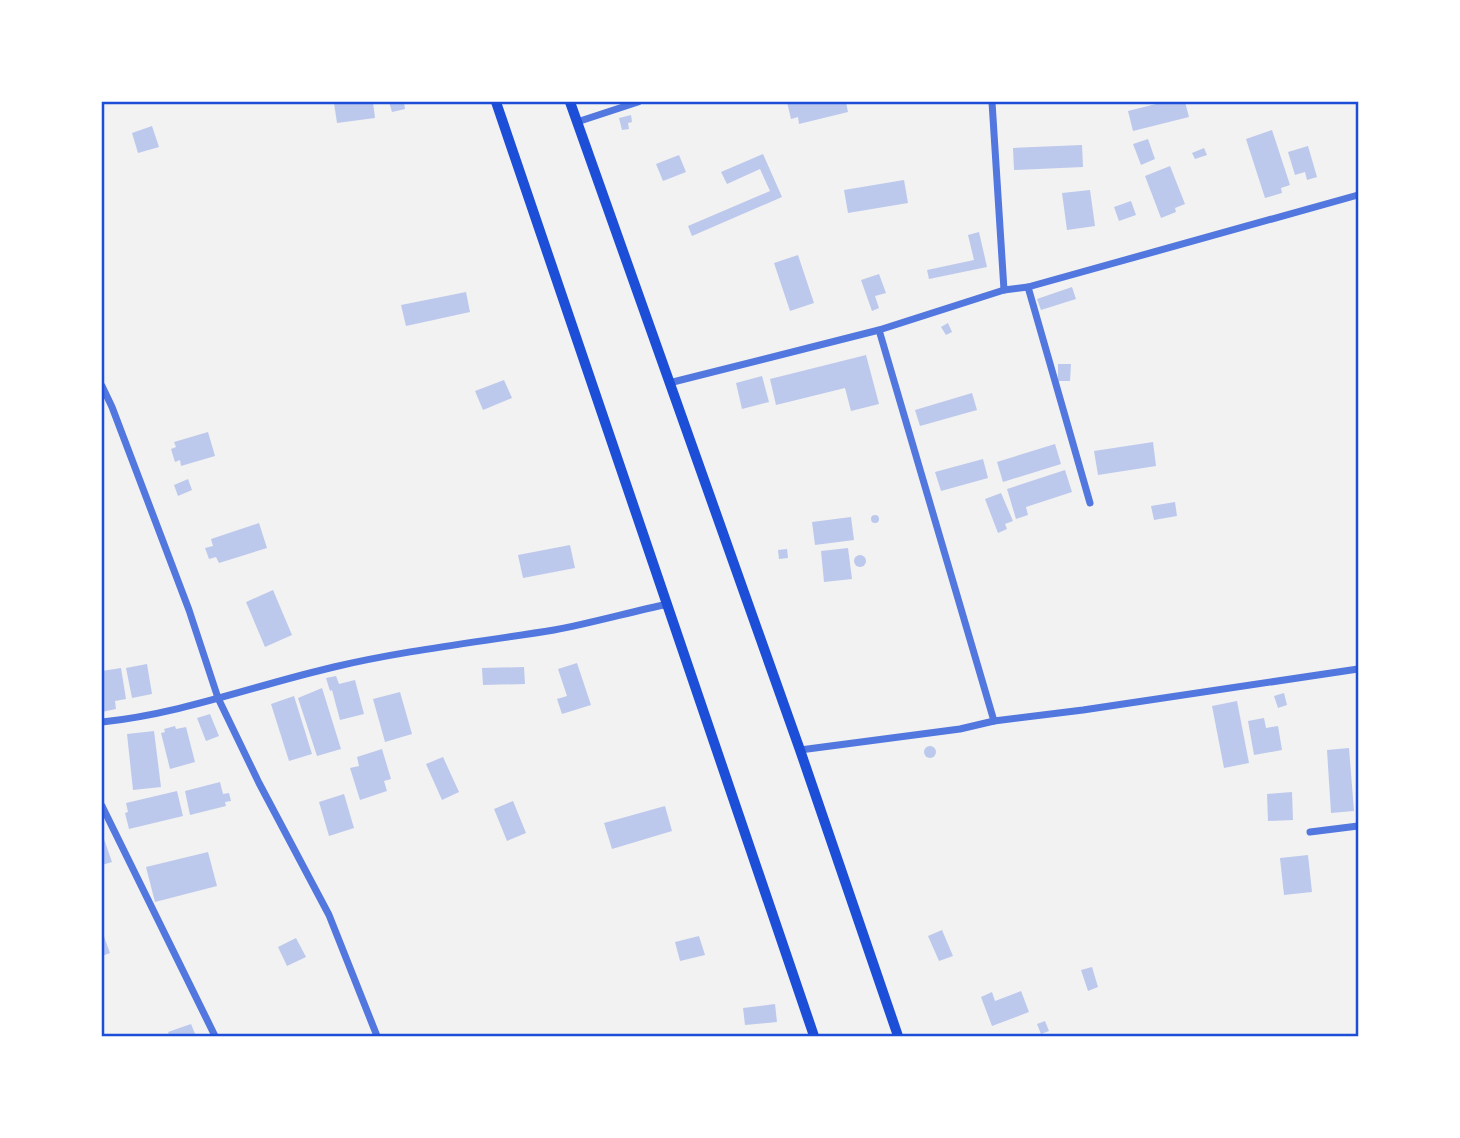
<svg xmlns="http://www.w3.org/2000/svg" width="1460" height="1138" font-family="'IBM Plex Sans',sans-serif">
<rect width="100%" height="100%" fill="#f2f2f2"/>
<g fill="#bdc9ec">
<polygon points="347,102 373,102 375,118 337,123 334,103"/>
<polygon points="389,102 404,102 405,109 392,112"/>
<polygon points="787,102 846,102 848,112 799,124 798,117 791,119"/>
<polygon points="1164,102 1185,102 1189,117 1133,131 1128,111"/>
<polygon points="631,115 632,122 628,123 629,129 622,130 619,118"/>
<polygon points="152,126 159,147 138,153 132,133"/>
<polygon points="1272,130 1290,185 1281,188 1282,193 1265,198 1246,139"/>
<polygon points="1148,139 1155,159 1141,165 1133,144"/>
<polygon points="1082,145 1083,167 1014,170 1013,148"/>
<polygon points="1308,146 1317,177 1307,180 1305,172 1295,175 1288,152"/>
<polygon points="1204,148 1207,155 1195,159 1192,153"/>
<polygon points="763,154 782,197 692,236 688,226 770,191 760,169 727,184 721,172"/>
<polygon points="679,155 686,172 663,181 656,164"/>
<polygon points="1170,166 1185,204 1175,208 1176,212 1161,218 1145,176"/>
<polygon points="904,180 908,203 848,213 844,190"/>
<polygon points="1090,190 1095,226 1067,230 1062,193"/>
<polygon points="1131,201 1136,215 1119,221 1114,207"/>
<polygon points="979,232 987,267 929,279 927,270 974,260 968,235"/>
<polygon points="798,255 814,303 790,311 774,263"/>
<polygon points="879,274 886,293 875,296 879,308 872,311 861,280"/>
<polygon points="1072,287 1076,299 1041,310 1037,299"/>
<polygon points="466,292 470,312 406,326 401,305"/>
<polygon points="948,323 952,332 946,335 941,327"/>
<polygon points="866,355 879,404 851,411 845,388 776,405 770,379"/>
<polygon points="1058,364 1071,364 1070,381 1058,381"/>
<polygon points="762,376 769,402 742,409 736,383"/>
<polygon points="504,380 512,398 483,410 475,391"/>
<polygon points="972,393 977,410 920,426 915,410"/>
<polygon points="208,432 215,456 181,466 180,460 175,462 171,449 176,447 174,442"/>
<polygon points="1153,442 1156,466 1098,475 1094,451"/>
<polygon points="1055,444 1061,464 1003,482 997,462"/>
<polygon points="983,459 988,478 941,491 935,472"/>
<polygon points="1065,470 1072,492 1026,507 1028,515 1016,519 1007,489"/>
<polygon points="188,479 192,490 178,496 174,485"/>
<polygon points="1001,493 1013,521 1005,524 1007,529 998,533 985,499"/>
<polygon points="1175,502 1177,516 1154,520 1151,506"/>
<circle cx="875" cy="519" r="4"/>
<polygon points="851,517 854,540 815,545 812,522"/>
<polygon points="259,523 267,548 219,563 216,557 209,559 205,548 213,546 211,539"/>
<polygon points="570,545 575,568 523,578 518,555"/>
<polygon points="848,548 852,579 824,582 821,551"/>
<polygon points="787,549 788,558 779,559 778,550"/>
<circle cx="860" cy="561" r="6"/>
<polygon points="273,590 292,635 265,647 246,602"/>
<polygon points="577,663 591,705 562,714 557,699 567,696 558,669"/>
<polygon points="147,664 152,694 132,698 126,668"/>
<polygon points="524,667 525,684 483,685 482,668"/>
<polygon points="121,668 126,699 115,701 116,709 102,712 102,671"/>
<polygon points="336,676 339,684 355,680 364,714 340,720 332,690 330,691 326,678"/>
<polygon points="322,688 341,749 317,756 298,698"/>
<polygon points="400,692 412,734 385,742 373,699"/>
<polygon points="1284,693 1287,705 1278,708 1274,696"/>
<polygon points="294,696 312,754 289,761 271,704"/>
<polygon points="1237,701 1249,763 1224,768 1212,706"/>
<polygon points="210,714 219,736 206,741 197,718"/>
<polygon points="1264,718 1266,728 1278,726 1282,750 1254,755 1248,721"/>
<polygon points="175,726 176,729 186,727 195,762 170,769 161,733 165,732 164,729"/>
<polygon points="154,731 161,787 133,790 127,734"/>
<circle cx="930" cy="752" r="6"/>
<polygon points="1349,748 1354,811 1331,813 1327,750"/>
<polygon points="382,749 391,779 384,781 387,791 360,800 350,768 359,766 357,757"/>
<polygon points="443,757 459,792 442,800 426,764"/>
<polygon points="220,782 223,794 229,793 231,801 225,802 226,806 190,815 185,791"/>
<polygon points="177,791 183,816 129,829 125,813 128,812 126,803"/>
<polygon points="1292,792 1293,820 1268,821 1267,794"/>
<polygon points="344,794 354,828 329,836 319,802"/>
<polygon points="513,801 526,833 507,841 494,809"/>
<polygon points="665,806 672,831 612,849 604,823"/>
<polygon points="104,839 112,862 102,865 102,840"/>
<polygon points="208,852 217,886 155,902 146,867"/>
<polygon points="1308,855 1312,892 1284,895 1280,858"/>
<polygon points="942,930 953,956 939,961 928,936"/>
<polygon points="102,931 110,953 102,956"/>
<polygon points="699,936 705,955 680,961 675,942"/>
<polygon points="296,938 306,957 287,966 278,947"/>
<polygon points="1092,967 1098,987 1088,991 1081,970"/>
<polygon points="1021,991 1029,1012 992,1026 981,997 992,992 995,1001"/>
<polygon points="775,1004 777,1022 745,1025 743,1008"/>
<polygon points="1045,1021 1049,1031 1041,1034 1037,1024"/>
<polygon points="191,1024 196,1036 170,1036 168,1032"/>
</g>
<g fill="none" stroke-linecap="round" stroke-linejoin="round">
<g stroke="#5277de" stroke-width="7">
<polyline points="992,102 1004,290"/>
<polyline points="577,122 638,102"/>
<polyline points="1028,287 1090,503"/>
<polyline points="669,383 879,330 1004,290 1028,287 1358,195"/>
<polyline points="102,386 112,407 189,610 218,698 259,783 329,915 377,1036"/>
<polyline points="994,721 1083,710 1358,669"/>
<path d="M102,722C181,714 256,685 334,667C406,650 480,642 554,630C592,623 630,612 668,604"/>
<polyline points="800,750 960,729 994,721 879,330"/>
<polyline points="102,806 215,1036"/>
<polyline points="1310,832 1358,826"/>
</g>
<g stroke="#1d4ed8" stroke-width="10">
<polyline points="496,102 814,1036"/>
<polyline points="570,102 800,750 898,1036"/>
</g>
</g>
<rect width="1460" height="1138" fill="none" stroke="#ffffff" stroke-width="206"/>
<rect x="103" y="103" width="1254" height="932" fill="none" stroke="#1d4ed8" stroke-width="2.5"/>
</svg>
